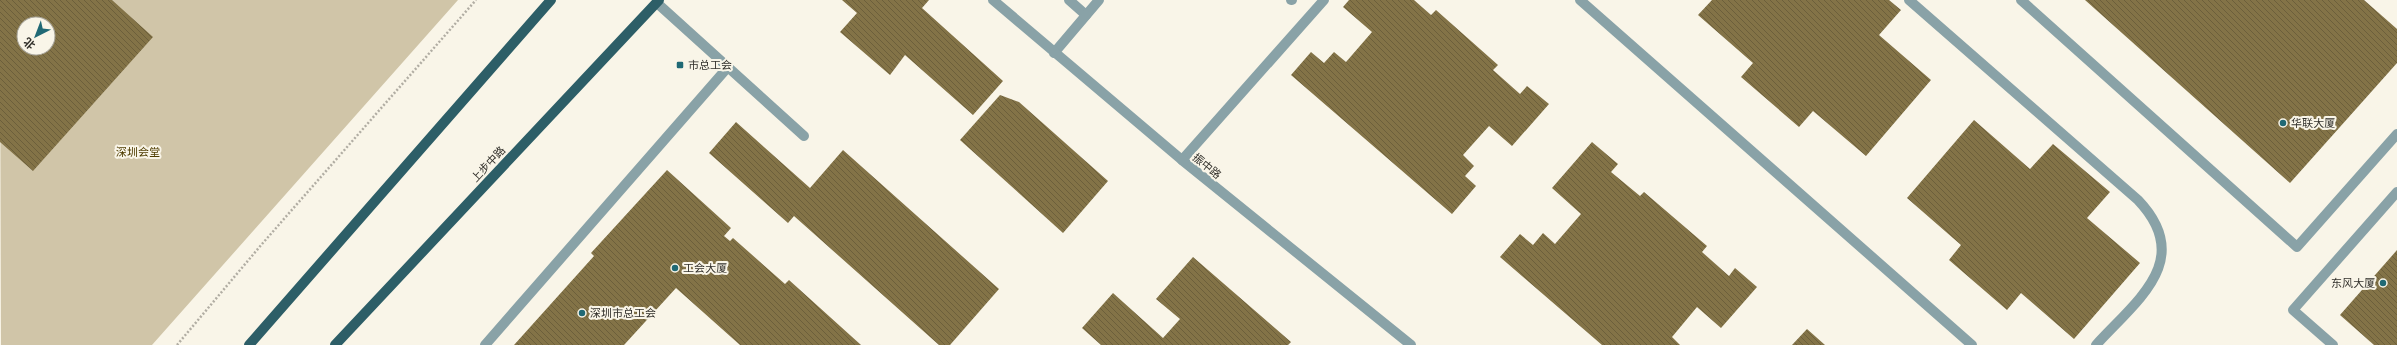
<svg xmlns="http://www.w3.org/2000/svg" width="2397" height="345" font-family="'Archivo Narrow','Noto Sans SC',sans-serif">
<defs>
<pattern id="building-back-hatch" width="6" height="6" patternUnits="userSpaceOnUse"><rect width="6" height="6" fill="#837347"/><path d="M-1 5l2 2M0 0l6 6M5-1l2 2" fill="none" stroke="#6c5f3b"/></pattern>
</defs>
<rect width="100%" height="100%" fill="#f9f5e8"/>
<path fill="#d0c5a8" fill-rule="evenodd" d="M0,0H458L152,345H1ZM24,24H48V48H24Z"/>
<g fill="url(#building-back-hatch)" fill-rule="evenodd">
<path d="M0,0H112L153,37L33,171L0,142ZM24,24H48V48H24Z"/>
<polygon points="842,0 929,0 922,8 1003,81 973,115 905,55 890,75 840,32 857,13"/>
<polygon points="1349,0 1414,0 1431,15 1436,10 1498,65 1493,70 1520,94 1527,86 1549,104 1512,146 1489,126 1463,155 1474,166 1465,176 1476,186 1452,214 1291,75 1311,52 1324,63 1334,52 1346,62 1372,32 1343,7"/>
<polygon points="1712,0 1889,0 1901,10 1879,35 1931,80 1866,156 1813,111 1799,127 1741,77 1753,63 1698,15"/>
<polygon points="2085,0 2364,0 2397,29 2397,63 2290,183"/>
<polygon points="1000,95 1019,102 1108,181 1063,233 960,140"/>
<polygon points="1974,120 2030,169 2053,144 2110,192 2087,218 2140,263 2074,339 2021,293 2007,310 1949,260 1961,245 1907,198"/>
<polygon points="736,122 810,188 843,150 999,289 950,345 939,345 794,216 788,223 709,153"/>
<polygon points="1592,142 1618,164 1611,172 1640,196 1644,192 1707,246 1702,252 1729,276 1735,268 1757,287 1721,328 1697,307 1672,337 1680,345 1602,345 1500,257 1520,234 1533,245 1543,233 1555,244 1581,214 1552,188"/>
<polygon points="667,170 731,228 724,236 730,241 733,238 785,284 789,280 861,345 740,345 676,288 624,345 514,345 594,256 591,253"/>
<polygon points="2397,250 2397,345 2374,345 2340,315"/>
<polygon points="1193,257 1291,342 1288,345 1101,345 1082,328 1113,293 1163,338 1180,319 1156,299"/>
<polygon points="1807,329 1825,345 1792,345"/>
</g>
<g fill="none" stroke-linecap="round" stroke-linejoin="round">
<polyline stroke="#b1ada3" stroke-width="2.5" stroke-dasharray="2 2" stroke-linecap="butt" points="177,345 262,244 476,0"/>
<g stroke="#89a2a7" stroke-width="10">
<polyline points="1069,0 1086,15"/>
<polyline points="1291,0 1292,0"/>
<polyline points="1580,0 1972,345"/>
<polyline points="2021,0 2297,247 2397,134"/>
<polyline points="657,3 804,136"/>
<polyline points="1054,53 1099,0"/>
<polyline points="485,345 728,67"/>
<polyline points="2333,345 2293,310 2397,192"/>
</g>
<g stroke="#89a2a7" stroke-width="10">
<path d="M1909,0L2138,200C2195,260 2137,300 2096,345"/>
<polyline points="1182,160 1324,0"/>
</g>
<polyline stroke="#89a2a7" stroke-width="10" points="993,0 1182,160 1411,345"/>
<g stroke="#2d5e67" stroke-width="10">
<polyline points="249,345 551,0"/>
<polyline points="335,345 659,0"/>
</g>
</g>
<g fill="#206975" stroke="#f9f5e8" stroke-width="1.5">
<rect x="676" y="61" width="8" height="8" rx="2"/>
<circle cx="2283" cy="123" r="4"/>
<circle cx="675" cy="268" r="4"/>
<circle cx="2383" cy="283" r="4"/>
<circle cx="582" cy="313" r="4"/>
</g>
<g text-anchor="middle" dominant-baseline="central" stroke-width="4" stroke-linejoin="round" paint-order="stroke">
<g font-size="11" fill="#32302b" stroke="#f9f5e8" text-anchor="start">
<text x="688" y="65">市总工会</text>
<text x="2291" y="123">华联大厦</text>
<text x="683" y="268">工会大厦</text>
<text x="2375" y="283" text-anchor="end">东风大厦</text>
<text x="590" y="313">深圳市总工会</text>
</g>
<g font-size="11" fill="#4f3d00" stroke="#f9f5e8">
<text x="138" y="152">深圳会堂</text>
</g>
<g font-size="11" fill="#32302b" stroke="#f9f5e8">
<text transform="translate(488 164) rotate(-47)">上步中路</text>
<text transform="translate(1207 166) rotate(39)">振中路</text>
</g>
</g>
<g transform="translate(36 36) rotate(222)"><circle r="19" fill="#f9f5e8" stroke="#a9a69c"/>
<path d="M0-3L7 15L0 10L-7 15Z" fill="#206975"/>
<text y="-6" font-size="11" font-weight="bold" text-anchor="middle" fill="#32302b">北</text>
</g>
</svg>
